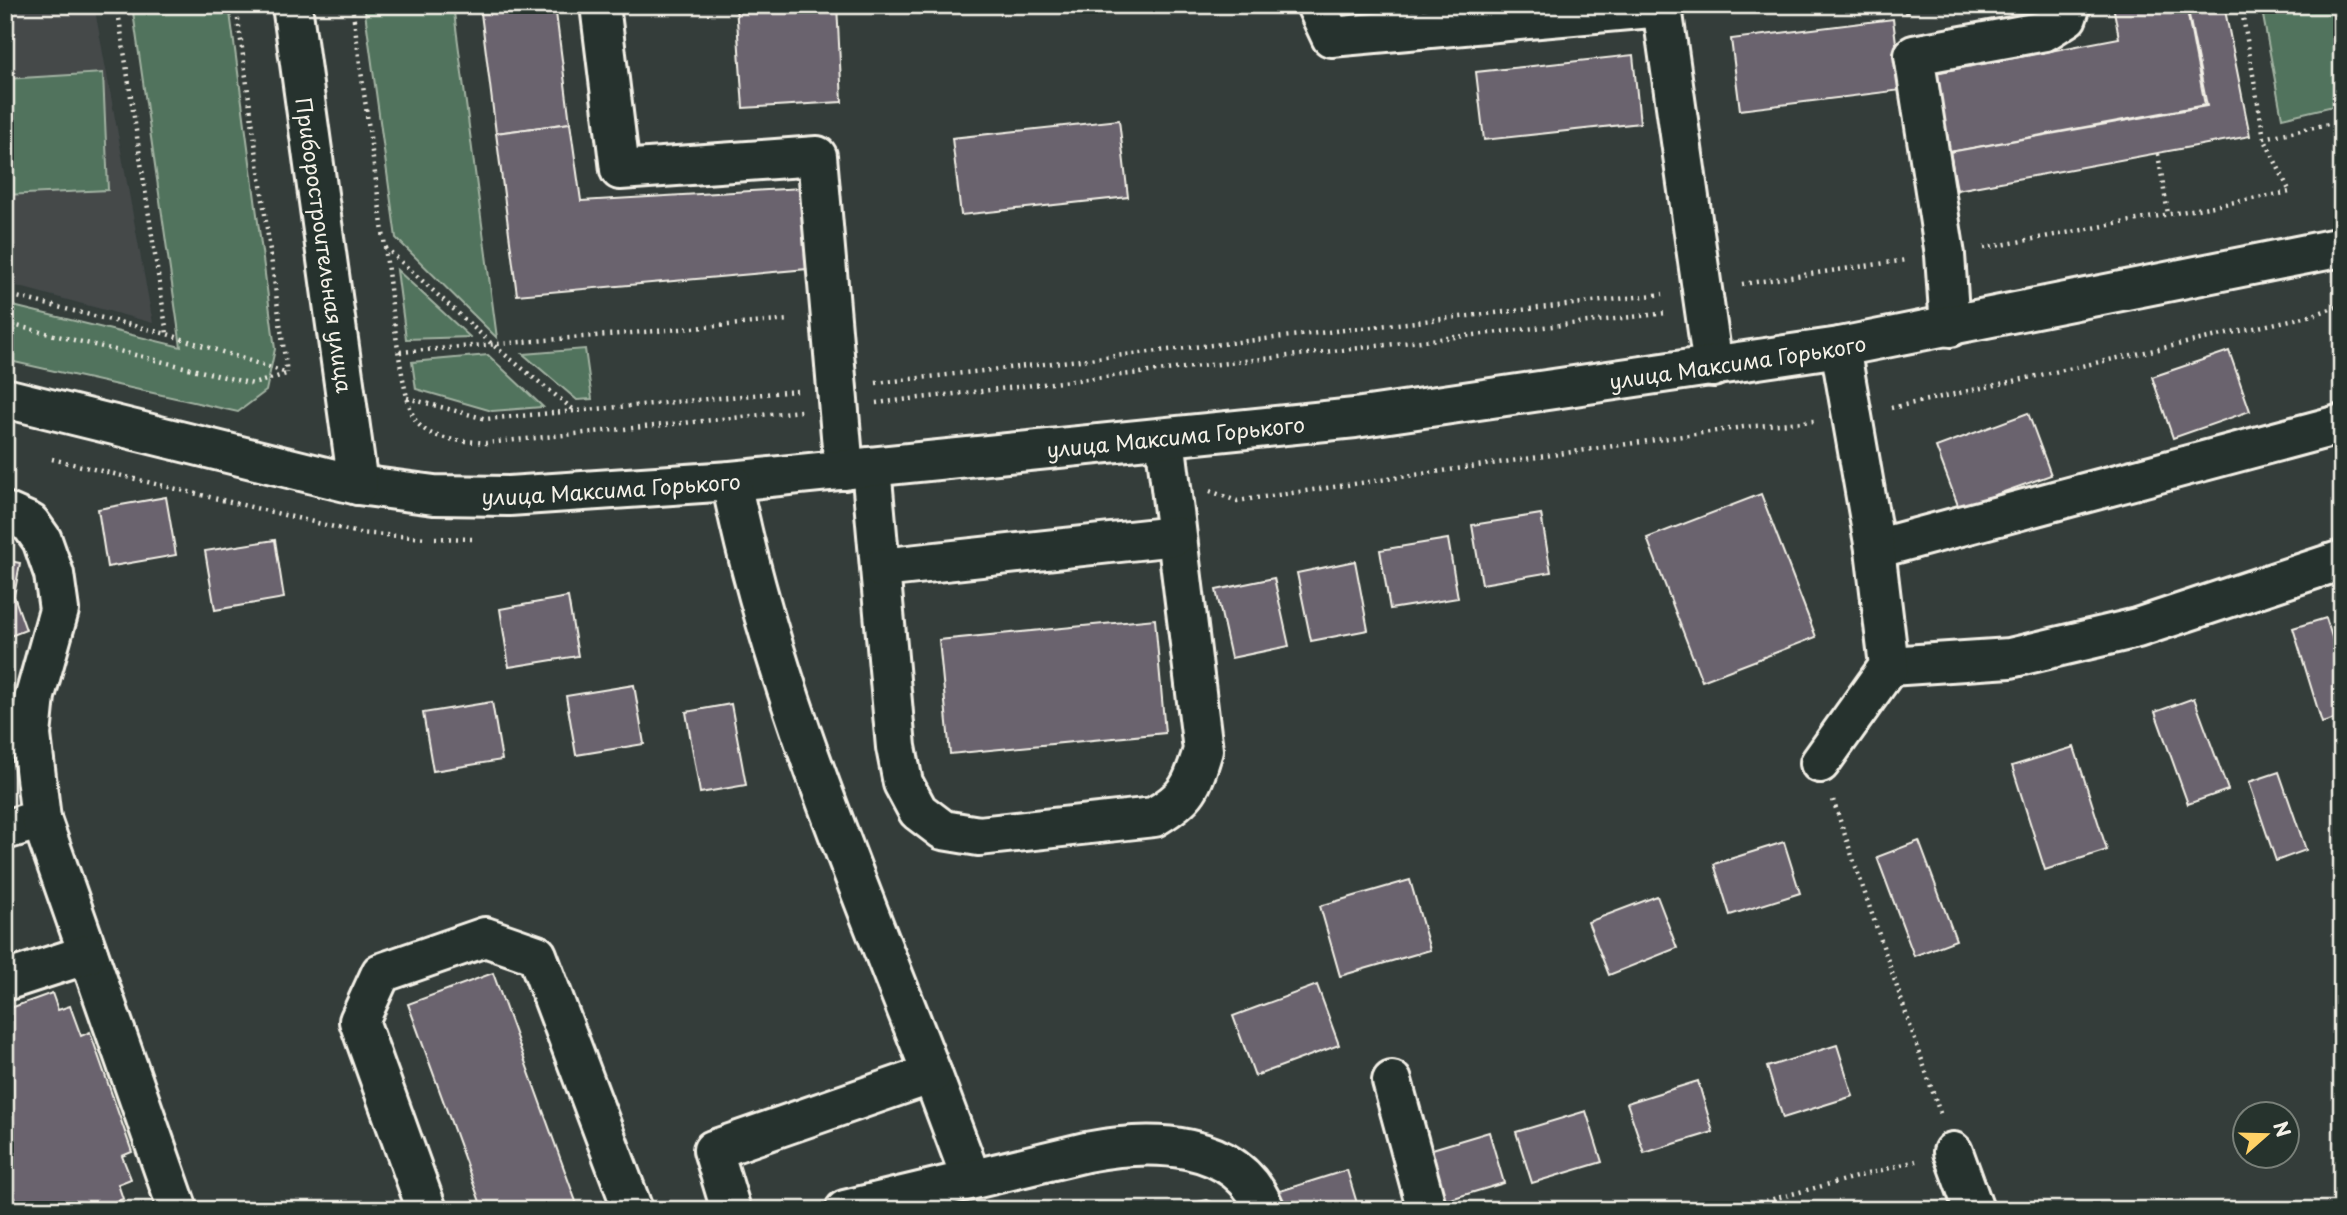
<svg xmlns="http://www.w3.org/2000/svg" width="2347" height="1215" font-family="'Playpen Sans',sans-serif">
<rect width="100%" height="100%" fill="#343d3a"/>
<filter id="ink" filterUnits="userSpaceOnUse"><feTurbulence type="fractalNoise" baseFrequency=".0143" numOctaves="2"/><feDisplacementMap in="SourceGraphic" scale="14" xChannelSelector="R" yChannelSelector="G"/><feConvolveMatrix kernelMatrix="1 2 1 2 8 2 1 2 1" color-interpolation-filters="sRGB"/></filter>
<g filter="url(#ink)">
<polygon fill="#44494a" points="5,5 94,5 153,323 5,283"/>
<g fill="#51735d" stroke="#a2b2a2" stroke-width="2">
<polygon points="132,5 229,5 275,349 266,391 238,412 5,360 5,304 181,347"/>
<polygon points="364,5 453,5 497,338 396,238"/>
<polygon points="2261,5 2342,5 2342,104 2282,118"/>
<polygon points="103,73 108,190 5,195 5,79"/>
<polygon points="397,270 470,337 406,339"/>
<polygon points="585,349 592,399 577,400 523,354"/>
<polygon points="488,355 543,407 492,411 416,389 412,362"/>
</g>
<g fill="#6a646e" stroke="#f4f1e8" stroke-width="2">
<polygon points="480,5 555,5 570,123 496,133"/>
<polygon points="736,5 837,5 842,102 743,108"/>
<polygon points="2113,5 2186,5 2205,105 1950,152 1935,73 2119,38"/>
<polygon points="2187,5 2224,5 2250,136 1957,190 1950,152 2207,106"/>
<polygon points="1893,19 1902,90 1740,110 1731,39"/>
<polygon points="1633,55 1640,123 1484,140 1476,72"/>
<polygon points="1119,120 1128,197 961,215 952,138"/>
<polygon points="570,123 581,201 802,188 807,269 517,295 496,133"/>
<polygon points="2229,351 2250,411 2173,438 2152,377"/>
<polygon points="2028,413 2051,475 1959,508 1936,447"/>
<polygon points="1761,494 1816,637 1702,681 1647,538"/>
<polygon points="166,497 176,555 107,567 98,509"/>
<polygon points="1541,514 1551,572 1482,584 1472,525"/>
<polygon points="1448,539 1458,598 1390,609 1380,550"/>
<polygon points="275,540 284,598 215,610 205,551"/>
<polygon points="5,560 20,563 14,596 26,630 5,638"/>
<polygon points="1355,561 1368,630 1311,641 1297,573"/>
<polygon points="1274,578 1289,646 1231,658 1216,590"/>
<polygon points="568,597 578,656 509,667 500,609"/>
<polygon points="2326,618 2342,669 2342,717 2322,723 2293,628"/>
<polygon points="1155,619 1165,733 950,754 939,640"/>
<polygon points="634,685 644,744 576,755 566,696"/>
<polygon points="2194,698 2228,790 2188,804 2155,712"/>
<polygon points="492,702 502,760 433,771 423,713"/>
<polygon points="731,704 746,785 700,793 686,712"/>
<polygon points="2074,747 2107,850 2045,870 2012,766"/>
<polygon points="2279,772 2306,850 2276,861 2249,782"/>
<polygon points="1919,841 1956,940 1914,956 1877,857"/>
<polygon points="1784,842 1800,893 1730,915 1714,864"/>
<polygon points="1410,880 1430,950 1340,976 1320,906"/>
<polygon points="1657,896 1677,948 1609,975 1588,922"/>
<polygon points="493,973 579,1210 483,1210 408,1004"/>
<polygon points="1317,985 1339,1045 1255,1076 1233,1016"/>
<polygon points="52,993 58,1010 70,1006 81,1036 90,1032 132,1152 122,1156 131,1179 118,1184 123,1199 93,1210 18,1210 12,1193 5,1196 5,1010"/>
<polygon points="1837,1045 1853,1096 1783,1118 1767,1067"/>
<polygon points="1698,1081 1713,1132 1644,1153 1627,1103"/>
<polygon points="1586,1111 1602,1162 1532,1183 1516,1132"/>
<polygon points="1489,1132 1504,1183 1434,1204 1419,1153"/>
<polygon points="1347,1170 1359,1210 1283,1210 1277,1192"/>
<polygon points="1207,1200 1228,1210 1160,1210"/>
</g>
<g fill="none" stroke-linecap="round" stroke-linejoin="round">
<defs>
<g id="minor">
<polyline points="600,5 620,170 817,156 844,470"/>
<polyline points="1316,5 1331,37 1662,7 1713,367"/>
<polyline points="1950,327 1945,255 1914,55 2045,31 2067,17 2071,5"/>
<path d="M871,467L896,747L903,783L918,811L943,830L979,836L1154,817C1188,797 1192,787 1203,750L1165,438"/>
<path id="s1" d="M358,485L434,495L509,496L731,481L1355,418L1840,347L2342,247"/>
<polyline points="5,512 30,523 42,540 54,574 59,610 35,696 31,735 41,819 5,830"/>
<polyline points="1875,549 2342,424"/>
<polyline points="881,568 1175,536"/>
<polyline points="1889,666 2010,658 2137,628 2342,560"/>
<polyline points="1820,763 1889,666 1875,549 1840,347"/>
<polyline points="41,819 178,1210"/>
<polyline points="5,981 88,954"/>
<polyline points="932,1074 971,1178"/>
<polyline points="1392,1081 1427,1210"/>
<polyline points="1953,1152 1974,1210"/>
<polyline points="427,1210 359,1021 381,973 485,937 537,955 633,1210"/>
<path d="M731,1210L713,1150L932,1074C857,880 772,686 731,481"/>
<path d="M845,1210L1086,1152C1149,1140 1237,1138 1265,1210"/>
</g>
<polyline id="major" points="5,398 358,485 292,5"/>
</defs>
<use href="#minor" stroke="#f4f1e8" stroke-width="44"/>
<use href="#major" stroke="#f4f1e8" stroke-width="44"/>
<g stroke="#f4f1e8" stroke-width="4.5" stroke-dasharray="2 5" stroke-linecap="butt">
<polyline points="117,5 167,334"/>
<polyline points="236,5 287,373"/>
<polyline points="352,5 385,247 493,345 574,410"/>
<polyline points="1905,5 1907,17"/>
<polyline points="2264,138 2342,121"/>
<polyline points="2158,154 2168,214"/>
<path d="M385,247C390,282 400,398 416,421C431,442 463,440 486,443L801,411"/>
<polyline points="1984,248 2290,192 2264,138 2241,5"/>
<polyline points="1742,284 1906,260"/>
<polyline points="5,294 167,334 287,373"/>
<polyline points="5,323 253,384 286,374"/>
<polyline points="400,352 790,320"/>
<polyline points="876,383 1663,294"/>
<polyline points="407,398 486,419 797,391"/>
<polyline points="876,403 1667,313"/>
<polyline points="1891,408 2313,315 2342,305"/>
<polyline points="52,459 359,533 427,538"/>
<polyline points="1210,491 1237,501 1744,427 1814,421"/>
<polyline points="435,538 472,539"/>
<polyline points="1833,800 1941,1116"/>
<polyline points="1732,1210 1916,1161"/>
</g>
<use href="#minor" stroke="#26332d" stroke-width="38"/>
<use href="#major" stroke="#26332d" stroke-width="38"/>
</g>
</g>
<g text-anchor="middle" dominant-baseline="central" stroke-width="5" stroke-linejoin="round" paint-order="stroke">
<g font-size="21" fill="#f4f1e8" stroke="#26332d">
<text transform="translate(325 245) rotate(82)">Приборостроительная улица</text>
<text stroke="none"><textPath href="#s1" startOffset="1388">улица Максима Горького</textPath></text>
<text stroke="none"><textPath href="#s1" startOffset="821">улица Максима Горького</textPath></text>
<text stroke="none"><textPath href="#s1" startOffset="254">улица Максима Горького</textPath></text>
</g>
</g>
<rect width="2347" height="1215" fill="none" stroke="#26332d" stroke-width="28"/>
<rect x="14" y="14" width="2319" height="1187" fill="none" stroke="#f4f1e8" stroke-width="2.5" filter="url(#ink)"/>
<g transform="translate(2266 1135) rotate(70)"><circle r="33" fill="#26332d" stroke="#787f78" stroke-width="2"/>
<path d="M0-5L12 26L0 18L-12 26Z" fill="#ffd166"/>
<text y="-10" font-size="19" font-weight="bold" text-anchor="middle" fill="#f4f1e8">N</text>
</g>
</svg>
